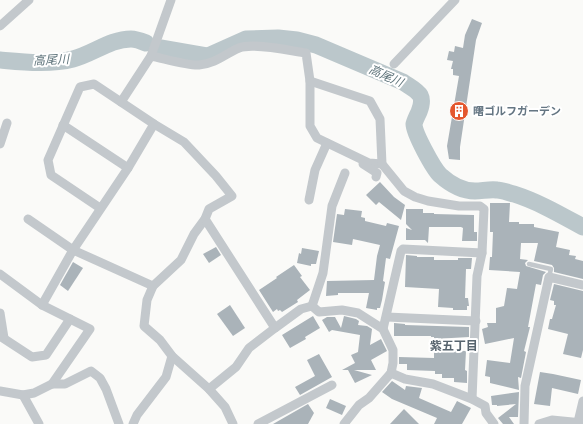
<svg xmlns="http://www.w3.org/2000/svg" width="583" height="424" font-family="'Archivo Narrow','Noto Sans JP',sans-serif">
<rect width="100%" height="100%" fill="#fafaf8"/>
<g fill="none" stroke-linecap="round" stroke-linejoin="round">
<g stroke="#bbc7cb" stroke-width="17">
<path d="M162,48L208,56L246,39L278,38L297,40L316,45L403,82C418,92 426,94 419,112C417,116 415,120 414,124C414,133 433,168 440,175C450,184 462,191 475,191C482,191 490,189 497,190C502,190 509,193 514,194C539,202 561,215 583,227"/>
<path d="M0,60C23,62 50,65 73,59C93,54 110,39 131,39C136,39 141,41 146,43"/>
</g>
</g>
<g fill="#aab3b9">
<polygon points="472,19 482,23 476,40 460,147 460,160 449,159 447,146 459,76 453,75 453,69 451,69 453,61 447,60 449,51 454,52 455,46 463,48 465,35"/>
<polygon points="380,182 394,197 405,205 401,220 379,202 376,205 366,195"/>
<polygon points="490,203 510,203 509,222 519,222 519,224 534,224 534,227 559,232 556,247 570,250 569,255 576,256 575,259 583,261 583,279 554,272 554,268 552,265 534,261 538,243 521,243 520,259 528,260 525,263 526,266 546,272 543,275 541,285 536,284 528,327 530,327 524,351 526,352 521,378 518,377 519,390 490,383 490,377 485,376 487,360 510,363 514,338 485,344 482,329 488,327 487,323 496,323 496,308 504,306 507,288 517,289 520,272 489,270 490,257 492,257 493,232 490,232"/>
<polygon points="345,209 362,211 361,217 365,218 365,221 386,226 387,223 399,226 390,259 386,258 383,281 385,282 382,300 380,308 377,308 377,310 366,308 369,293 338,293 338,295 326,296 327,281 374,280 377,256 380,245 353,239 352,245 333,242 337,214 344,215"/>
<polygon points="406,209 423,209 423,213 434,213 434,214 474,215 474,232 477,232 477,241 462,241 463,228 461,227 429,227 428,243 425,240 406,240 406,228 412,230 406,224"/>
<polygon points="216,247 221,255 209,263 203,254"/>
<polygon points="302,248 319,251 316,264 311,264 311,266 297,263 299,253 301,254"/>
<polygon points="406,255 417,256 417,257 434,257 434,260 458,260 458,258 472,258 471,269 466,269 465,298 468,298 469,306 467,306 467,310 453,310 453,308 438,307 439,289 405,287"/>
<polygon points="73,262 83,268 68,291 60,285"/>
<polygon points="294,265 302,276 300,277 310,290 297,300 298,302 282,312 280,310 278,311 277,309 273,312 259,290 277,278 276,277"/>
<polygon points="554,284 583,291 583,350 581,358 563,354 568,334 548,329 550,319 552,319 556,305 554,305 554,301 550,300"/>
<polygon points="230,305 245,328 233,336 217,314"/>
<polygon points="313,316 320,328 305,337 306,339 290,348 282,335"/>
<polygon points="344,316 356,319 359,321 358,325 367,326 372,329 370,345 381,339 387,351 371,360 376,370 354,370 372,375 355,383 348,370 342,370 355,363 351,355 358,352 360,335 332,330 329,332 322,320 327,317 335,317 341,328"/>
<polygon points="394,323 405,324 405,325 469,327 469,337 434,339 434,337 431,337 431,336 394,336"/>
<polygon points="434,350 466,351 465,370 467,371 467,383 454,382 454,378 442,378 442,374 435,374 435,371 407,370 407,364 399,364 399,357 434,358"/>
<polygon points="319,354 332,377 300,395 295,387 315,376 307,360"/>
<polygon points="540,372 553,374 581,380 578,394 552,388 550,406 534,404"/>
<polygon points="392,381 405,390 406,386 422,388 419,398 451,412 457,401 471,408 462,424 434,424 437,418 392,399 382,392"/>
<polygon points="519,392 518,417 509,417 514,424 503,424 498,418 516,404 497,406 497,405 492,405 491,396"/>
<polygon points="330,399 346,406 342,415 326,408"/>
<polygon points="308,404 314,413 308,424 273,424"/>
<polygon points="404,409 419,424 390,424"/>
</g>
<g fill="none" stroke-linecap="round" stroke-linejoin="round">
<polyline stroke="#c3c8cc" stroke-width="4.5" points="529,264 551,269 549,277"/>
<g stroke="#c3c8cc" stroke-width="9">
<polyline points="0,26 29,0"/>
<path d="M151,56C162,58 189,66 199,65C217,63 225,54 239,48C253,42 291,51 306,53L310,81V126L317,138L369,163L382,164"/>
<polyline points="394,64 455,0"/>
<polyline points="310,81 370,101 380,119 382,164 404,191 415,197 428,201 459,206 480,206 484,209 482,253 477,276 472,399"/>
<polyline points="121,102 151,56 171,0"/>
<polyline points="63,125 128,168"/>
<polyline points="0,144 7,123"/>
<polyline points="363,164 377,173 376,177"/>
<polyline points="309,200 315,170 327,143"/>
<polyline points="100,208 51,175 48,160 80,87 94,84 154,124 184,142 216,176 232,196 209,209 205,219 194,234 181,260 153,286 147,300 144,326 160,340 172,356 209,389 225,407 233,424"/>
<polyline points="28,219 73,250 153,286"/>
<polyline points="205,219 275,328 301,309 312,306"/>
<polyline points="0,274 42,305 90,329 52,384 34,393 23,395 0,391"/>
<polyline points="42,305 73,250 128,168 154,124"/>
<polyline points="312,306 319,312 342,310 358,313 383,329 393,350 393,363 391,373 369,398 359,405 344,424"/>
<polyline points="312,306 323,273 332,206 345,173"/>
<polyline points="0,313 4,338"/>
<polyline points="387,317 476,321"/>
<polyline points="383,329 401,251 403,249 482,253"/>
<polyline points="0,336 32,357 46,355 70,319"/>
<polyline points="391,373 405,379 433,384 472,399 485,406 486,413 494,424"/>
<polyline points="52,384 65,384 91,371 100,378 106,389 119,424"/>
<polyline points="209,389 236,367 249,348 275,328"/>
<polyline points="23,395 39,424"/>
<polyline points="578,422 583,401"/>
<polyline points="133,424 137,415 166,377 172,356"/>
<polyline points="258,424 332,385"/>
<polyline points="524,424 525,386 549,277 583,285"/>
<polyline points="539,424 552,420 583,423"/>
</g>
</g>
<defs>
<symbol id="building-disc" viewBox="-11 -11 22 22"><circle r="9.5" fill="#e4572e" stroke="#fff"/><path d="M-4-6H4V6H1V3H-1V6H-4ZM-2.5-4.3h1.7v1.8h-1.7ZM.8-4.3h1.7v1.8H.8ZM-2.5-1h1.7V.8h-1.7ZM.8-1h1.7V.8H.8Z" fill="#fff"/></symbol>
</defs>
<g fill-rule="evenodd">
<use href="#building-disc" x="448" y="100" width="22" height="22"/>
</g>
<g text-anchor="middle" dominant-baseline="central" stroke-width="4" stroke-linejoin="round" paint-order="stroke">
<g font-size="11" font-weight="bold" fill="#657683" stroke="#fff" text-anchor="start">
<text x="473" y="111">曙ゴルフガーデン</text>
</g>
<g font-size="12" font-style="italic" fill="#60757c" stroke="#fff">
<text transform="translate(51 60) rotate(-3)">高尾川</text>
<text transform="translate(386 76) rotate(24)">高尾川</text>
</g>
<g font-size="12" font-weight="bold" fill="#57646e" stroke="#fff">
<text x="454" y="346">紫五丁目</text>
</g>
</g>
</svg>
